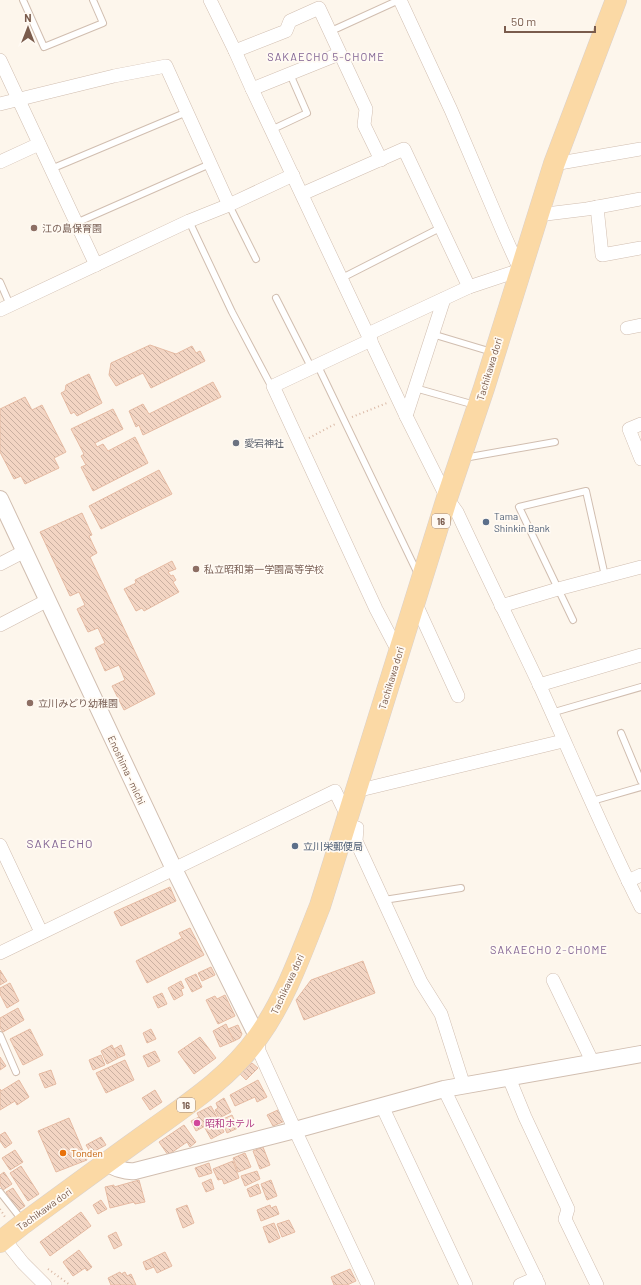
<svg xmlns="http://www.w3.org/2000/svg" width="641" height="1285" font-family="Barlow,'Noto Sans JP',sans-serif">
<defs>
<pattern id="building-back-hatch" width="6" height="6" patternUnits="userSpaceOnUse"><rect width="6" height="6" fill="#f3d5c3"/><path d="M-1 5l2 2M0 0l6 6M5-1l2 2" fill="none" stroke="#cab0a1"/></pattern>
</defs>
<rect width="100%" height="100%" fill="#fdf6ec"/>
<g fill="url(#building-back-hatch)" stroke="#e6bba3">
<polygon points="150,345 176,354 192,346 196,353 200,351 205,361 151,388 143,373 116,386 109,375 111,363"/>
<polygon points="89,374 102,403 77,416 74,412 71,414 61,393 65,391 66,385"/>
<polygon points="213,382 221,397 143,435 139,425 136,427 129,411 143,404 149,414"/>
<polygon points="25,397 32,410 42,405 66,452 54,458 59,468 25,484 21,476 14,479 0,452 0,409"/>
<polygon points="113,409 123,429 95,443 97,447 103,444 108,451 135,437 148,463 93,491 81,467 86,465 81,456 84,454 71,429"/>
<polygon points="159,470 172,494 101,529 89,506"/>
<polygon points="82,513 92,535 89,536 97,553 90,557 155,694 124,710 112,686 125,680 119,665 105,671 95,648 105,643 98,628 88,632 77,609 85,605 79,592 70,596 40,532"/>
<polygon points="172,561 176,569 168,572 171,576 173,575 176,580 173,582 179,592 144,611 142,608 136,611 124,589 136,583 135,580"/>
<polygon points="170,887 176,901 121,926 114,912"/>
<polygon points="190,928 204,955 147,983 136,961 182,938 179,933"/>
<polygon points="363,961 375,993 304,1020 296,1000 311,980"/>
<polygon points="211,967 215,975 202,981 198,973"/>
<polygon points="0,970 7,981 0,985"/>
<polygon points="196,974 202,987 192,992 185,979"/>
<polygon points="181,981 184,988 181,989 183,995 174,1000 168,988"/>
<polygon points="10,983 19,1001 7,1008 0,994 0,988"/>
<polygon points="162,993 167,1004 158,1008 153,997"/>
<polygon points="225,995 235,1016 218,1024 206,1000 215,996 217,999"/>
<polygon points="18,1008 24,1020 3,1032 0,1028 0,1018"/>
<polygon points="226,1024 234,1041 220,1047 213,1031"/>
<polygon points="238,1025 242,1034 240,1038 234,1041 228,1029"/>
<polygon points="30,1029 43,1055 23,1065 10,1039"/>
<polygon points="151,1029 156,1039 147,1043 143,1033"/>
<polygon points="200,1037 216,1058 194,1074 178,1052"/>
<polygon points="112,1045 118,1058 107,1064 101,1051"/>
<polygon points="121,1045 125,1055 118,1058 114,1049"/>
<polygon points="155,1051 160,1061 148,1067 143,1056"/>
<polygon points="101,1055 105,1065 93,1070 89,1060"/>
<polygon points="0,1057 6,1066 0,1070"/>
<polygon points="125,1060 134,1080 106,1093 96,1073"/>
<polygon points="252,1063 258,1068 246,1080 240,1074"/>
<polygon points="51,1070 56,1084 45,1088 39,1074"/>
<polygon points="19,1080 29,1097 17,1105 15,1101 0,1110 0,1089 1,1091"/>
<polygon points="258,1080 267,1097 257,1102 255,1097 235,1106 230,1095"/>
<polygon points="155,1090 162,1102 150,1110 142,1098"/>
<polygon points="224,1098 231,1112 219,1118 215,1110 218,1108 216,1103"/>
<polygon points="211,1106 218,1119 196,1131 191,1121 199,1117 197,1113"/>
<polygon points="280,1109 285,1121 273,1126 267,1115"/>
<polygon points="232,1115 238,1128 227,1133 221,1120"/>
<polygon points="69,1118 87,1160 56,1172 38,1131"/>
<polygon points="219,1121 224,1132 211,1139 205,1128"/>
<polygon points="184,1125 196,1142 190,1147 187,1142 168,1155 159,1142"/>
<polygon points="5,1132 12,1143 5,1148 0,1141 0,1135"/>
<polygon points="101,1137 106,1145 91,1153 86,1145"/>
<polygon points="263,1147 270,1165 260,1169 253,1151"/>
<polygon points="15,1150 23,1162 10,1170 2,1158"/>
<polygon points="245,1153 251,1167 238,1172 233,1158"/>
<polygon points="233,1161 239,1178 224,1184 222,1179 218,1180 213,1169"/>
<polygon points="209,1163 212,1173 199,1177 195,1168"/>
<polygon points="21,1166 39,1194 28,1201 10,1173"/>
<polygon points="257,1171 260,1179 245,1186 241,1176"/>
<polygon points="4,1172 12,1184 3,1190 0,1185 0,1175"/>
<polygon points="211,1179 214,1189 206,1192 202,1183"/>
<polygon points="139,1180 145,1202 135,1204 134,1202 110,1208 105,1187 114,1185 114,1187"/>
<polygon points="271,1180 277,1196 267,1200 261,1184"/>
<polygon points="258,1184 261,1193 250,1197 247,1189"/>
<polygon points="13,1188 25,1206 18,1211 6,1192"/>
<polygon points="101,1200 107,1209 98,1214 93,1205"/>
<polygon points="187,1205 194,1223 183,1228 176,1209"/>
<polygon points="270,1205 271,1208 276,1206 279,1214 261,1221 257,1210"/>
<polygon points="81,1212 91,1226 50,1256 40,1242"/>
<polygon points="289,1220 295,1232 282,1237 277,1224"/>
<polygon points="274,1223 280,1238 269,1243 263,1227"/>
<polygon points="116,1232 122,1245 114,1249 108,1236"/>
<polygon points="79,1250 92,1267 87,1271 85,1268 73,1276 63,1262"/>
<polygon points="165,1252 172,1266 157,1273 150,1259"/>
<polygon points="150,1259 154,1267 146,1270 143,1262"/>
<polygon points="350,1269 356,1281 347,1285 334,1285 331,1277"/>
<polygon points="120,1272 121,1274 125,1272 127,1276 131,1274 136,1285 111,1285 108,1278"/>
</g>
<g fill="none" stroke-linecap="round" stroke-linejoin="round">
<defs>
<g id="service">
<polyline points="23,0 44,47 103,23 93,0"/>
<polyline points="329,32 399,0"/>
<polyline points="271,130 307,113 290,74"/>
<polyline points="51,169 187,112"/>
<polyline points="229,205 256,259"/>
<polyline points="189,221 232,312 269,382 273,386"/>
<polyline points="76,223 210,164"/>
<polyline points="342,278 442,227"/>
<polyline points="0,282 10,305"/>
<polyline points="276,298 311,367"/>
<polyline points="432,334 492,352"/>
<polyline points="317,364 418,574"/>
<polyline points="415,388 475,405"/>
<polyline points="464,458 555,442"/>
<polyline points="573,620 519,507 586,491 605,576"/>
<polyline points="551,713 641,687"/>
<polyline points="621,733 641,781"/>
<polyline points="592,801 641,787"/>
<polyline points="384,900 461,888"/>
<polyline points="0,1035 16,1072"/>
<polyline points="0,1192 22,1220"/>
</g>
<g id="minor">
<path d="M210,0L235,51L252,89L406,416L447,498L457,512C484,570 512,627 539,684C573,759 604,834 641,907"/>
<polyline points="235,51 286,31 290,21 319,8 366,109 364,125 381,160"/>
<polyline points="0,60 96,265"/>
<polyline points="252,89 339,54"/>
<polyline points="0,104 114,76 166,66 229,205"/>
<polyline points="0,162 39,144"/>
<polyline points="554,164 641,149"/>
<polyline points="302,194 404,149 469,287"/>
<polyline points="597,207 602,255 641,248"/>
<polyline points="538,215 587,209 641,199"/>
<polyline points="0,310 189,221 229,205 293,175"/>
<polyline points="627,328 641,325"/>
<polyline points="368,334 469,287 520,270 503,232 451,110 400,0"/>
<polyline points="371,340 273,386 376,609 399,653"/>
<polyline points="406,416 444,299"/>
<polyline points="641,424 629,429 641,459"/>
<polyline points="0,564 25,551"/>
<polyline points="415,602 458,696"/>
<polyline points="501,606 558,589 641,567"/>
<polyline points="0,625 48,600"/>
<polyline points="539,685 641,655"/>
<polyline points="356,791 563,741"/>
<polyline points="345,824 357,828 356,841 421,982 441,1014 464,1086"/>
<polyline points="0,845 41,932"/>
<polyline points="628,881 641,875"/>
<polyline points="0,953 335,791 348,818"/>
<polyline points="553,980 593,1063"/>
<polyline points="258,1038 259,1051 295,1130 368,1285"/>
<polyline points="509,1078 525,1117 568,1209 565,1219 597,1285"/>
<polyline points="444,1089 539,1285"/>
<polyline points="382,1106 466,1285"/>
<polyline points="4,1239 23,1263 45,1285"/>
<polyline points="520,1285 536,1278"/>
</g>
<g id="tertiary">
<polyline points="0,499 174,869 258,1038"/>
<path d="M106,1163C116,1168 124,1172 135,1171L295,1130L444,1089L641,1054"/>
</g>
<path id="primary" d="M0,1242L24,1223C65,1193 107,1162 149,1132C188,1104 230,1077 258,1037C286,998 302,951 320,906L447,498L484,388L554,164L616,0"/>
</defs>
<use href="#service" stroke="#d1beb0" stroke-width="8"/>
<use href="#minor" stroke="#d1beb0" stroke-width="14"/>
<use href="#tertiary" stroke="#d1beb0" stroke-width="18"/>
<use href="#primary" stroke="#dad1cd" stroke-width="22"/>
<g stroke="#d9b8a5" stroke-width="2" stroke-dasharray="1 3" stroke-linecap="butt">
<polyline points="352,417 387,403"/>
<polyline points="309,438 337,423"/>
<polyline points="0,1209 5,1217"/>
<polyline points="48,1269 70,1285"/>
</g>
<use href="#service" stroke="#fff" stroke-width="6"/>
<use href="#minor" stroke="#fff" stroke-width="13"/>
<use href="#tertiary" stroke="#fff" stroke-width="16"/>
<use href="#primary" stroke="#fbd9a5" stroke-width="21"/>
</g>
<g fill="#8d6e63" stroke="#fffaf3" stroke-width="1.5">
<circle cx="34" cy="228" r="4"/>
<circle cx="196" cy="569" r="4"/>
<circle cx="30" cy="703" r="4"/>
</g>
<circle fill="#6b7280" stroke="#fffaf3" stroke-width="1.5" cx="236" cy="443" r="4"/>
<g fill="#5c6f8a" stroke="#fffaf3" stroke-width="1.5">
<circle cx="486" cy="522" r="4"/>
<circle cx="295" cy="846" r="4"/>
</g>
<circle fill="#d1479c" stroke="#fffaf3" stroke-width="1.5" cx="197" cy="1123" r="4"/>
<circle fill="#e8710a" stroke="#fffaf3" stroke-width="1.5" cx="63" cy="1153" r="4"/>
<g text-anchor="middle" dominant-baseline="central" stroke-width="3.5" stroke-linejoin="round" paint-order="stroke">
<g fill="#fffaf3" stroke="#a28b7f" stroke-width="1">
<rect x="432" y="514" width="18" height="14" rx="3"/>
<rect x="177" y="1098" width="18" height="14" rx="3"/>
</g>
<g font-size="9" font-weight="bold" fill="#7a5c4d">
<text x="441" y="521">16</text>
<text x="186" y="1105">16</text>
</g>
<g font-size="10" fill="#785e54" stroke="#fffaf3" text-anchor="start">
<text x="42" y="228">江の島保育園</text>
<text x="204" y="569">私立昭和第一学園高等学校</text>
<text x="38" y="703">立川みどり幼稚園</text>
</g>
<g font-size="10" fill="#7a5c4d" stroke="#fffaf3">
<text transform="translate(489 369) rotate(-73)">Tachikawa dori</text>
<text transform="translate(391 678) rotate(-73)">Tachikawa dori</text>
<text transform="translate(127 770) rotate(65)">Enoshima - michi</text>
<text transform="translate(287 984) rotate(-65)">Tachikawa dori</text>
<text transform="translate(44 1209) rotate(-36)">Tachikawa dori</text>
</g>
<g font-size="10" fill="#5b616d" stroke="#fffaf3" text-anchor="start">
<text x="244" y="443">愛宕神社</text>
</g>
<g font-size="10" fill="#4e5e75" stroke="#fffaf3" text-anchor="start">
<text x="494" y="516">Tama<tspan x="494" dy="12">Shinkin Bank</tspan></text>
<text x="303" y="846">立川栄郵便局</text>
</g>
<g font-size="10" fill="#b23c85" stroke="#fffaf3" text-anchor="start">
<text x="205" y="1123">昭和ホテル</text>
</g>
<g font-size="10" fill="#c56008" stroke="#fffaf3" text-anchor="start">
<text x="71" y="1153">Tonden</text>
</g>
<g font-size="11" letter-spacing="1" fill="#846695" stroke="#fffaf3">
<text x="326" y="56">SAKAECHO 5-CHOME</text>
<text x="549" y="949">SAKAECHO 2-CHOME</text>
</g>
<g font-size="12" letter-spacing="1" fill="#846695" stroke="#fffaf3">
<text x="60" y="843">SAKAECHO</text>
</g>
</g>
<g transform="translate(28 28)" stroke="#fffaf3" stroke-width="3" paint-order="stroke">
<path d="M0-3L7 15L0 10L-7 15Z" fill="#7a5c4d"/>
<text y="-6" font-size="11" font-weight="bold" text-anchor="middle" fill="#7a5c4d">N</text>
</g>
<path d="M505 26v6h90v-6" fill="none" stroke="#7a5c4d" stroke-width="2"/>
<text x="511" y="26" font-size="12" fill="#7a5c4d" stroke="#fffaf3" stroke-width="3" paint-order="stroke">50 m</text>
</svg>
